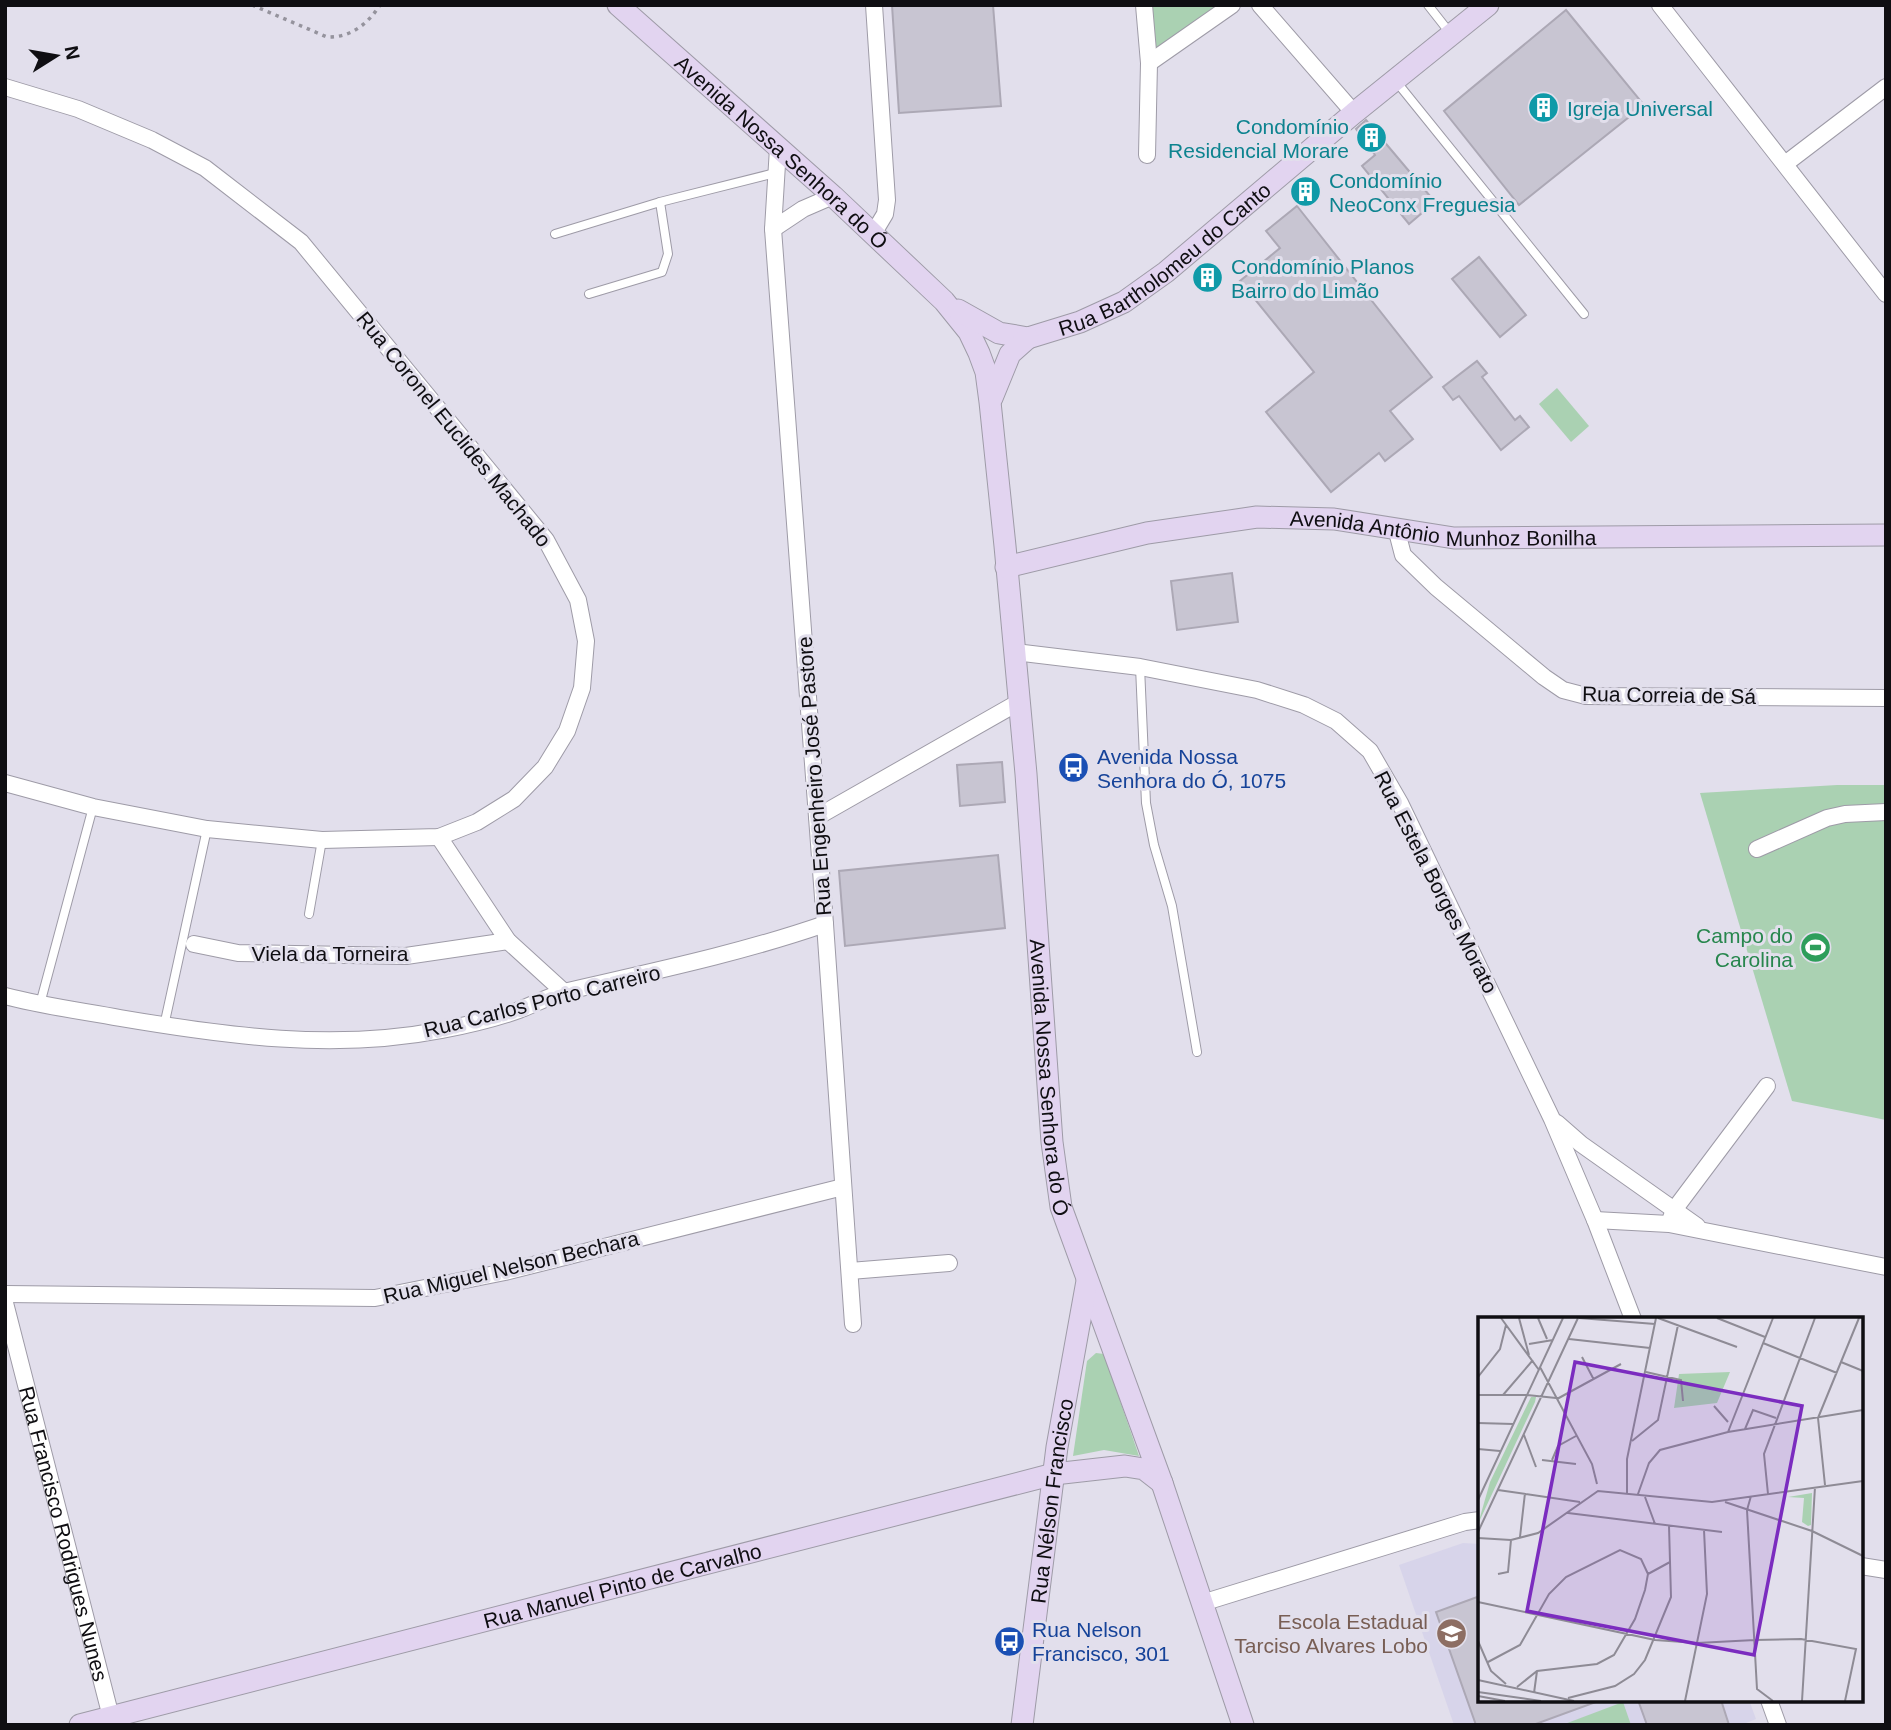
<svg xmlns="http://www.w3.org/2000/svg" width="1891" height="1730" font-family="Arial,sans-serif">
<rect width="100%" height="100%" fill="#e2dfec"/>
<polygon fill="#d7d4ea" points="1463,1543 1480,1544 1480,1700 1749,1700 1756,1719 1741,1725 1454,1725 1399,1565"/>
<g fill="#aad1b2">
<polygon points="1151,5 1218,5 1155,50"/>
<polygon points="1557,388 1589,426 1571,442 1539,404"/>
<polygon points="1837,785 1886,785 1886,1120 1792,1101 1700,793"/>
<polygon points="1096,1353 1104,1354 1139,1456 1104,1450 1073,1456 1087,1361"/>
<polygon points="1623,1702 1631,1725 1562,1725"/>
</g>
<g fill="#c8c5d2" stroke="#aca8b5" stroke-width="2">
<polygon points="892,5 993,5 1001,106 899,113"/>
<polygon points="1566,10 1644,105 1519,205 1444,111"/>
<polygon points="1366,120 1435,202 1409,224 1362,166 1375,155 1356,129"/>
<polygon points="1297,206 1432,377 1390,411 1413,439 1385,461 1379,453 1331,492 1266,412 1314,372 1240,281 1280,248 1266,231"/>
<polygon points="1479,257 1526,315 1500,337 1452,279"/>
<polygon points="1477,361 1487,373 1482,377 1515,420 1520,416 1529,427 1501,450 1459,396 1453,400 1443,387"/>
<polygon points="1232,573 1238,622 1177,630 1171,581"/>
<polygon points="1002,762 1005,802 960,806 957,765"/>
<polygon points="998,855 1005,928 845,946 839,871"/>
<polygon points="1480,1596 1480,1700 1595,1700 1596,1702 1533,1725 1476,1725 1436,1612"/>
<polygon points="1638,1700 1721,1700 1729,1725 1647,1725"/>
</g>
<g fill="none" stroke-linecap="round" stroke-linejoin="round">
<defs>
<g id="lane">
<polyline points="1428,5 1450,33"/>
<polyline points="1395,80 1584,314"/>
<polyline points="555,234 660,202 775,173"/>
<polyline points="589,294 662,272 668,254 660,202"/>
<polyline points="1140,667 1146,803 1154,845 1172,906 1197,1052"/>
<polyline points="309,914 322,840"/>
<polyline points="40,1004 93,807"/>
<polyline points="164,1026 207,829"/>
</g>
<g id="street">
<polyline points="1144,5 1149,63 1147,155"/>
<polyline points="1260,5 1354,113"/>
<polyline points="1660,5 1886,294"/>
<polyline points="1149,63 1232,5"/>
<polyline points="5,87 78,109 152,140 205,168 301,242 546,540 578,600 586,641 582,688 567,731 545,767 514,799 477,822 439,837 322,840 207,829 93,807 5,783"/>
<polyline points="778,148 773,229 825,924 853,1324"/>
<polyline points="1785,164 1886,87"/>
<polyline points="773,229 803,209 833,196"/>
<polyline points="873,234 885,214 887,200 874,5"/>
<polyline points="1396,528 1403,555 1436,587 1544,677 1563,690 1586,696 1886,698"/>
<polyline points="1015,652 1140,667 1257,690 1304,705 1336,721 1370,751 1400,803 1552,1119 1595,1220 1633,1319"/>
<polyline points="817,817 1019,702"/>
<polyline points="439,837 508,941 564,992"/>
<polyline points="1757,849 1827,818 1845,814 1886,812"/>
<polyline points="194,944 238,953 406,956 508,941"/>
<path d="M5,996C43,1006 82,1011 120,1018C226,1036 335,1051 442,1030C468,1025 494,1019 519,1010C535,1004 551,995 568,991C655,971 741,953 825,924"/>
<polyline points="1557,1123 1581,1144 1697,1226"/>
<polyline points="1671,1218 1674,1210 1767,1086"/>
<polyline points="1595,1220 1669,1224 1886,1267"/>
<polyline points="850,1271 949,1263"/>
<polyline points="5,1294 375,1298 505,1272 843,1187"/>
<path id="s1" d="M5,1303L111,1717"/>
<polyline points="1861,1566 1886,1570"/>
<polyline points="1202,1603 1465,1522 1480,1520"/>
<polyline points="1769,1700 1778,1725"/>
</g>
<g id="secondary">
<path id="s2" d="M618,5L833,196L944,301L969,332L979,353L986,372L990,402L1005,546L1026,774L1052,1142L1061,1207L1162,1483L1243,1725"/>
<path id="s3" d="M958,310L999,333L1028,338L1080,322L1124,302L1166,272L1354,113L1488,5"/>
<polyline points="992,398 1010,354 1028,338"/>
<path id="s4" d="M1006,567L1147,533L1257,517L1334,519L1454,538L1886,535"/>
<path id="s5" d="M80,1725L1054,1474L1125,1466L1144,1469L1162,1483"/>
<path id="s6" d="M1022,1725L1057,1447L1087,1281"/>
</g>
</defs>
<use href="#lane" stroke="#9e9ba7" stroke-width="10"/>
<use href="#street" stroke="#9e9ba7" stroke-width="18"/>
<use href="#secondary" stroke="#9e9ba7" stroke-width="23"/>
<path stroke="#95939d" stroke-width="3.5" stroke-dasharray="3.5 5" stroke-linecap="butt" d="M252,5L327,37C350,38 368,24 380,5"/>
<use href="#lane" stroke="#fff" stroke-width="8"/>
<use href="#street" stroke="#fff" stroke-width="16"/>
<use href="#secondary" stroke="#e2d4f0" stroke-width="21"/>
</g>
<defs>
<symbol id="building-disc" viewBox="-11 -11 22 22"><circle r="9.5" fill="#0f9aa8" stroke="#e2dfec"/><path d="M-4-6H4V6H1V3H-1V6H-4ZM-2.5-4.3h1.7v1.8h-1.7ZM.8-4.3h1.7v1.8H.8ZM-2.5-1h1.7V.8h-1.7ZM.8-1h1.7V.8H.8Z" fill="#fff"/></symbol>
<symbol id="bus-disc" viewBox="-11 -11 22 22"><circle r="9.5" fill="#1a4fb4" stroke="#e2dfec"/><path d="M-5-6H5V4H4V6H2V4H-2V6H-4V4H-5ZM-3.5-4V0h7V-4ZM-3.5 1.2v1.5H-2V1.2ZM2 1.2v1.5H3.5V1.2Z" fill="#fff"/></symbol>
<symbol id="stadium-disc" viewBox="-11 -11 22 22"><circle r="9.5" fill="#2e9e5b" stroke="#e2dfec"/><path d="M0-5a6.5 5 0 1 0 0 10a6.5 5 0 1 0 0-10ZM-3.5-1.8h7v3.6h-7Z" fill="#fff"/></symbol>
<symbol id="school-disc" viewBox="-11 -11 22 22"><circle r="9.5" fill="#8d6e63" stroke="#e2dfec"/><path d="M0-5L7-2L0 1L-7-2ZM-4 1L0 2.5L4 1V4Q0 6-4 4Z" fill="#fff"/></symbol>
</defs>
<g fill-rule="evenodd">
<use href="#building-disc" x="1526" y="90" width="35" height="35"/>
<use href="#building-disc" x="1354" y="120" width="35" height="35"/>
<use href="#building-disc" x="1288" y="174" width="35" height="35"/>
<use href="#building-disc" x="1190" y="260" width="35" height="35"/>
<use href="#bus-disc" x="1056" y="750" width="35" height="35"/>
<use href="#stadium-disc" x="1798" y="930" width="35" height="35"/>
<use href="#school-disc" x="1434" y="1616" width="35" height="35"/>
<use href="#bus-disc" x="992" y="1624" width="35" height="35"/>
</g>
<g text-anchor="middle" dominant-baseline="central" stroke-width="6" stroke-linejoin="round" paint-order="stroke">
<g font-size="21" fill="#0d838f" stroke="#e2dfec" text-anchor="start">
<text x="1567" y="108">Igreja Universal</text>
<text x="1349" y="126" text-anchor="end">Condomínio<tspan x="1349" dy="24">Residencial Morare</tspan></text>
<text x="1329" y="180">Condomínio<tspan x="1329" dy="24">NeoConx Freguesia</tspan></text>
<text x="1231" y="266">Condomínio Planos<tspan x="1231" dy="24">Bairro do Limão</tspan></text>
</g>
<g font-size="21" fill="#0f0e12" stroke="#e2dfec">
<text stroke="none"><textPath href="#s2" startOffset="220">Avenida Nossa Senhora do Ó</textPath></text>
<text stroke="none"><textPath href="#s3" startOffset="236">Rua Bartholomeu do Canto</textPath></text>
<text transform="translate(454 429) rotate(51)">Rua Coronel Euclides Machado</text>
<text stroke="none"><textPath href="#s4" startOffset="443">Avenida Antônio Munhoz Bonilha</textPath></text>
<text transform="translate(1669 695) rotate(1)">Rua Correia de Sá</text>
<text transform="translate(814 776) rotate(-94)">Rua Engenheiro José Pastore</text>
<text transform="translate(1436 882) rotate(63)">Rua Estela Borges Morato</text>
<text x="330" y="953">Viela da Torneira</text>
<text transform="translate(542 1001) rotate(-14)">Rua Carlos Porto Carreiro</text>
<text stroke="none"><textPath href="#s2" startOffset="1232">Avenida Nossa Senhora do Ó</textPath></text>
<text transform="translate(511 1267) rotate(-13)">Rua Miguel Nelson Bechara</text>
<text stroke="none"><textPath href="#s6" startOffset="226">Rua Nélson Francisco</textPath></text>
<text stroke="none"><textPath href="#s1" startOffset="238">Rua Francisco Rodrigues Nunes</textPath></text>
<text stroke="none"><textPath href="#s5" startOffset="560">Rua Manuel Pinto de Carvalho</textPath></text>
</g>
<g font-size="21" fill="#164399" stroke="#e2dfec" text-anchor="start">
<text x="1097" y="756">Avenida Nossa<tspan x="1097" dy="24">Senhora do Ó, 1075</tspan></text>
<text x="1032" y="1629">Rua Nelson<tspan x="1032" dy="24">Francisco, 301</tspan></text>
</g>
<g font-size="21" fill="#27864d" stroke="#e2dfec" text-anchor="end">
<text x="1793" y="935">Campo do<tspan x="1793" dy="24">Carolina</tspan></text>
</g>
<g font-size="21" fill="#785e54" stroke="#e2dfec" text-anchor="end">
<text x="1428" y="1621">Escola Estadual<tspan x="1428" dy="24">Tarciso Alvares Lobo</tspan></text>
</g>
</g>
<g transform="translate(1478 1317)">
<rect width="385" height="385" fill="#e2dfec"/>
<path d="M252,55L239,86L196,91L201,57ZM53,80H58L57,85L0,207L12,165ZM334,176L333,208L330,209L324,205L326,181L310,180Z" fill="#aad1b2"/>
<path fill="none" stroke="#8e8b95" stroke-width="2" d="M23,1L61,53M41,1L51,38M60,1L69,22M101,1L177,7M180,1L259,30M239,1L287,20M91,22L172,31M285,26L359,56M51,27L75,23M104,40L116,63M363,45L385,54M62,50L114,147L119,167M168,55L203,63L205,84M0,60L22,32L28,8M0,78H49M25,78L55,43M49,78L78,81M79,82L143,47M236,89L250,105M0,106L35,107M267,112L275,93L298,101M250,115L295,1M46,118L58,150M154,124L180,103L200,8M0,132L22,134M64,143L98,147M74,143L80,129L98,119M347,168L340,101L381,1M20,173L102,185M149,176V142L178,1M160,177L171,146L182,133L250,115L385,93M290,177L286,137L337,1M273,179L269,193L279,372L295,384M167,180L177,207M0,183L85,1M247,185L334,214M90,196L244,215M334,214L385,239M0,215L100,1M42,220L47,176M0,221L33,223L60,216L120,174L234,185L385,164M20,257L30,255L33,223M170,257L192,245M0,285L177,323L219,326L277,323M277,323L323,322L378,332L367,384M0,324L13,354L28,367M10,345L42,328L71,277L88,260L142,233L163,242L170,257L167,273L157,302L136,338L119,347L59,354L39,370M0,363L96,384M0,375L63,384M56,376L59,354M0,379L27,384M90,381L137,369L156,357L167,343L193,280L191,209M207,384L229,277L226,213M324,384L337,170"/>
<path fill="#7b2cbf" fill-opacity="0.15" stroke="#7b2cbf" stroke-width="3.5" d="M97,45L324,89L276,338L49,294Z"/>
<rect width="385" height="385" fill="none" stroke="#0f0e12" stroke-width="3.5"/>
</g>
<rect width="1891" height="1730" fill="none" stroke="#0f0e12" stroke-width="14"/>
<g transform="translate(56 56) rotate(79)" stroke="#e2dfec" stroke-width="5" paint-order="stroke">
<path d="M0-5L12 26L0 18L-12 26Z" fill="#0f0e12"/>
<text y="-10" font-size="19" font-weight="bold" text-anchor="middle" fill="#0f0e12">N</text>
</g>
</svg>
